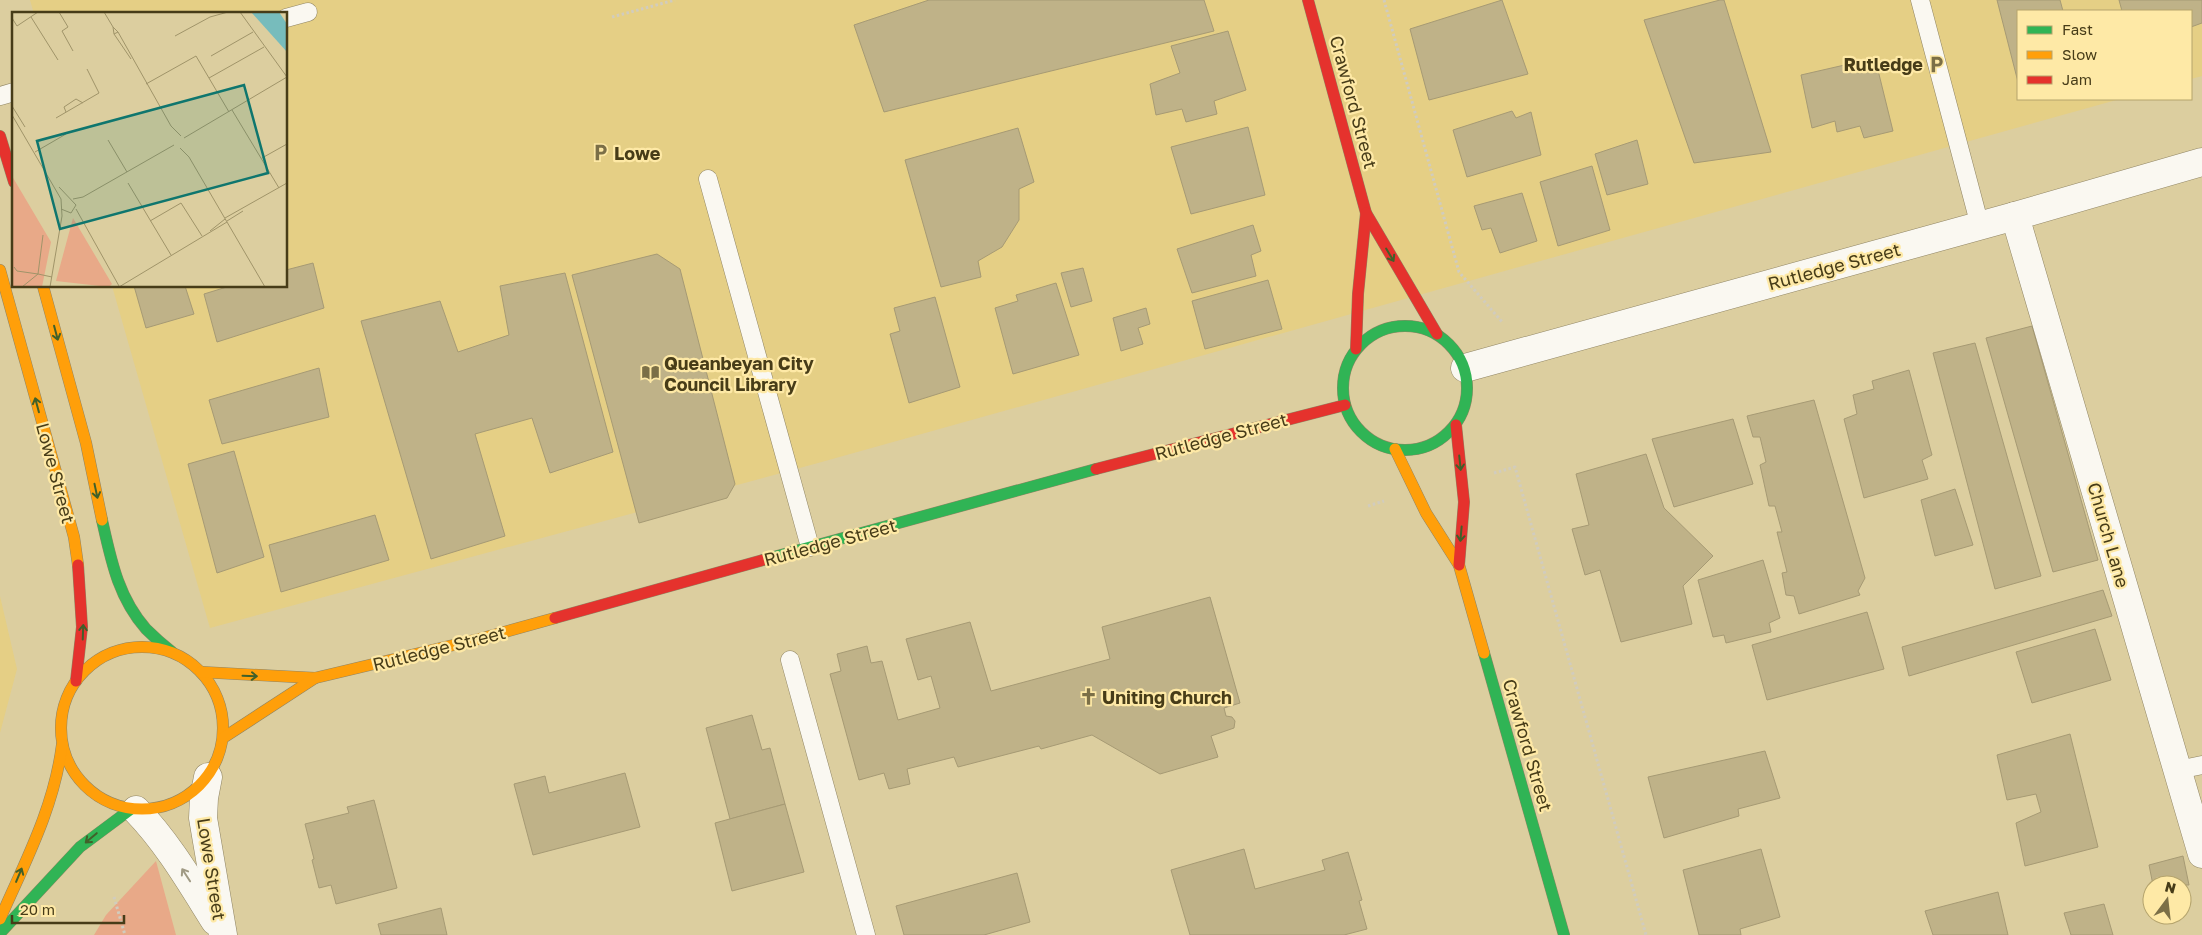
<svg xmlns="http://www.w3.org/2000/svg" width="2202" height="935" font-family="'Golos Text',sans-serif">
<rect width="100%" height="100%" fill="#dcce9f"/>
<g fill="#e5cf85">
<polygon points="30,0 2202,0 2202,76 2191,79 2191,11 2018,11 2018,99 2120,99 818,463 210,628 112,286 286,286 286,14 34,14"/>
<polygon points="0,596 17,669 0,733"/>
</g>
<polygon fill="#e8a988" points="156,861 176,935 94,935 106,915"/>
<g fill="#bfb288" stroke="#a69a74">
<polygon points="929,0 1204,0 1214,31 884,112 854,25"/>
<polygon points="1502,0 1528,74 1429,100 1410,29"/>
<polygon points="1720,0 1724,0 1771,152 1694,163 1644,20"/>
<polygon points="1997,0 2060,0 2063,11 2018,11 2018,82"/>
<polygon points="2119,0 2202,0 2202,23 2191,27 2191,11 2122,11"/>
<polygon points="1228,31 1246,90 1214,101 1217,114 1186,122 1182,109 1156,115 1150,84 1180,73 1171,46"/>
<polygon points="1875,58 1893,131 1864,138 1860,126 1837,132 1835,121 1812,128 1801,75"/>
<polygon points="1512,111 1516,118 1531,112 1541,155 1467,177 1453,130"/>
<polygon points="1248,127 1265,195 1191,214 1171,147"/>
<polygon points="1018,128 1034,182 1019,189 1019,220 1002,247 978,261 981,277 941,287 905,160"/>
<polygon points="1637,140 1648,184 1607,195 1595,154"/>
<polygon points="1592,166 1610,230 1558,246 1540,182"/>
<polygon points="1522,193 1537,241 1500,253 1491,228 1482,230 1474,206"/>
<polygon points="1253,225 1261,251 1251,255 1256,276 1192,293 1177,249"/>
<polygon points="657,254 680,269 735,484 727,498 639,523 572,275"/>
<polygon points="313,263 324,308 217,342 204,294 230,286 286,286 286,270"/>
<polygon points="1083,268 1092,301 1071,307 1061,273"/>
<polygon points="565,273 613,452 550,473 532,418 475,434 505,536 431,559 361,321 440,301 458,352 509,335 500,286"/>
<polygon points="1268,280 1282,329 1205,349 1192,301"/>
<polygon points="1056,283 1079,355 1013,374 995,308 1018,301 1016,295"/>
<polygon points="134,286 185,286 194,314 146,328"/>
<polygon points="935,297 960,387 909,403 890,334 900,331 894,308"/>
<polygon points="1146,308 1150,324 1138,328 1143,344 1121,351 1113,318"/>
<polygon points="2032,326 2098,560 2053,572 1986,338"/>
<polygon points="1975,343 2041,576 1995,589 1933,353"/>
<polygon points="319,368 329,417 222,444 209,400"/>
<polygon points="1909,370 1932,455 1922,460 1928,479 1864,498 1844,419 1857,414 1853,395 1874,389 1872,381"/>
<polygon points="1814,400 1865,578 1858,591 1860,595 1799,614 1794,596 1786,595 1782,573 1787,572 1777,532 1782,532 1775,506 1769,506 1760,465 1766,462 1760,437 1753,437 1747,416"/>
<polygon points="1733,419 1753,484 1674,507 1652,439"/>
<polygon points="234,451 264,557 217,573 188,464"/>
<polygon points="1646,454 1664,508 1713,556 1683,586 1692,624 1621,642 1600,570 1585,575 1572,529 1589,525 1576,474"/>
<polygon points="1955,489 1973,545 1935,556 1921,500"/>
<polygon points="375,515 389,560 281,592 269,545"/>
<polygon points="1763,560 1780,618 1769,623 1771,632 1726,643 1724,635 1713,637 1698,580"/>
<polygon points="2103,590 2112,616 1909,676 1902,647"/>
<polygon points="1210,597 1240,703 1224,708 1226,716 1232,717 1235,721 1234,728 1211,736 1218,757 1160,774 1092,735 1041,749 1039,746 958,767 954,757 907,769 910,784 889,789 884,773 859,780 830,674 841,671 837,654 867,646 871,663 882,661 898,720 940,708 931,676 918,680 906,639 970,622 991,691 1110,659 1102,627"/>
<polygon points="1867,612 1884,669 1767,700 1752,645"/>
<polygon points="2095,629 2111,680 2032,703 2016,652"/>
<polygon points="752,715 762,750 770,748 785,804 730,819 706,728"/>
<polygon points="2070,734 2098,847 2025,866 2016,823 2041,812 2036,794 2007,800 1997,755"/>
<polygon points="1765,751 1780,798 1738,809 1739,816 1664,838 1648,777"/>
<polygon points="625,773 640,827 533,855 514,784 545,776 549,793"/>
<polygon points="374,800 397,888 336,904 331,885 319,888 312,860 314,859 305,824 349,813 347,807"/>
<polygon points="785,804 804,872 732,891 715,823"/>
<polygon points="1244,849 1255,889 1325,870 1322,860 1348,852 1362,900 1359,901 1367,929 1344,935 1190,935 1171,870"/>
<polygon points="1761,849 1780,917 1740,929 1741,935 1699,935 1683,870"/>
<polygon points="2183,856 2189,885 2153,885 2149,865"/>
<polygon points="1017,873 1030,922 984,935 904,935 896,906"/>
<polygon points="1998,892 2008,935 1933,935 1925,911"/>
<polygon points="2104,904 2113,935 2071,935 2064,913"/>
<polygon points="441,908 447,935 381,935 378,924"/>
</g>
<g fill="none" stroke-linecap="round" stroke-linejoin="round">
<defs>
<g id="lane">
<polyline points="1920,0 1980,226"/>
<polyline points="286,18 308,12"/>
<polyline points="0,96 14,92"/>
<polyline points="708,179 810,547"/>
<polyline points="790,660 866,935"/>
<polyline points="2178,770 2202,765"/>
</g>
<g id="street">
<polyline points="2015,216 2202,854"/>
<polyline points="1465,368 2015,216 2202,162"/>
<polyline points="208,777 204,798 203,818 223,935"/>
<path d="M136,810C168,843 191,883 215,921"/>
</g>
<g id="fast">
<circle cx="1405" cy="388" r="62"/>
<path d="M102,520C111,560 118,597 146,629C154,637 163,645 172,652"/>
<polyline points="763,560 1096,469"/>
<polyline points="1484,653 1564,935"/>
<polyline points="2,931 80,847 131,809"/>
</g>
<g id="slow">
<polyline points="0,270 74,537 78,565"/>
<polyline points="43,286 86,443 102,520"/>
<polyline points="1395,449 1426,513 1459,565 1484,653"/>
<circle cx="142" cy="728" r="81"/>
<polyline points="201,672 315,678 483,638 555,618"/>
<polyline points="223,738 315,678"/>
<path d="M0,919C25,862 54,808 62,745"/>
</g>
<g id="jam">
<polyline points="1308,0 1366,213 1437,334"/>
<polyline points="0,136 14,182"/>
<polyline points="1356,349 1358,294 1366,213"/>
<polyline points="1456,425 1464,502 1459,565"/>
<polyline points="1096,469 1345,405"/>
<polyline points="555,618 763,560"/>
<polyline points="76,681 82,627 78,565"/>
</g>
</defs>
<use href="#lane" stroke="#908564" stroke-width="19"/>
<use href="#street" stroke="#908564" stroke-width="29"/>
<use href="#fast" stroke="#908564" stroke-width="12"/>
<use href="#slow" stroke="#908564" stroke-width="12"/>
<use href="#jam" stroke="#908564" stroke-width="12"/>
<g stroke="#d1ccbe" stroke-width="3" stroke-dasharray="2.5 2.5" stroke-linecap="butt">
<polyline points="1384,0 1459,272 1503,323"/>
<polyline points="612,17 675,0"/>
<polyline points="1494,473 1515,467 1646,935"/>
<polyline points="1368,506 1384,501"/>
<polyline points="114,897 125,935"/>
</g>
<use href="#lane" stroke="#faf8f1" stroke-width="18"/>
<use href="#street" stroke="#faf8f1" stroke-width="28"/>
<use href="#fast" stroke="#30b455" stroke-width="11"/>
<use href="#slow" stroke="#ff9f0a" stroke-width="11"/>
<use href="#jam" stroke="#e5322d" stroke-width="11"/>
</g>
<defs><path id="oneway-shaft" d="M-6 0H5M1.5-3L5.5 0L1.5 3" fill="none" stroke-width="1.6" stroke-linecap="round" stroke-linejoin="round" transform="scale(1.25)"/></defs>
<g stroke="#40602a">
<use href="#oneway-shaft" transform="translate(1390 255) rotate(59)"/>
<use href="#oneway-shaft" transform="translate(56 333) rotate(75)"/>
<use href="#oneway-shaft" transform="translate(37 405) rotate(-105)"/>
<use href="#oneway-shaft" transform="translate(1460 463) rotate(84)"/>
<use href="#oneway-shaft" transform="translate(96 491) rotate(78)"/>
<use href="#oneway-shaft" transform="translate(1461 534) rotate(95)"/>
<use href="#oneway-shaft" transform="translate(83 632) rotate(-88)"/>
<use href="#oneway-shaft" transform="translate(250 676) rotate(2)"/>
<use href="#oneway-shaft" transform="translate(91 838) rotate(140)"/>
<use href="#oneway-shaft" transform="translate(19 875) rotate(-67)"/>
</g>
<use stroke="#a09a84" href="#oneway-shaft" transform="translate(186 875) rotate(-123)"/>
<defs>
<symbol id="parking-bare" viewBox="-9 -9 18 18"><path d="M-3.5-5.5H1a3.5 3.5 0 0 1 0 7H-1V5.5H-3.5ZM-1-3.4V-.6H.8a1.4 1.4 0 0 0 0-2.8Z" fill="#7b6f47" stroke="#fee9a6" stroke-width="2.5" paint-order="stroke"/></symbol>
<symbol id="library-bare" viewBox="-9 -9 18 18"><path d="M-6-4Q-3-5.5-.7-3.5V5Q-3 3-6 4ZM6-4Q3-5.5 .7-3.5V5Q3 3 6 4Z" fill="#7b6f47" stroke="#fee9a6" stroke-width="2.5" paint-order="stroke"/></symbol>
<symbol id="church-bare" viewBox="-9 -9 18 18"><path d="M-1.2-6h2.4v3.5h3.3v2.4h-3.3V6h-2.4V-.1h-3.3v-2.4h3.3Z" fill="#7b6f47" stroke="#fee9a6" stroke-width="2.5" paint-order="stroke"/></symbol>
</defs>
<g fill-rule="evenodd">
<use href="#parking-bare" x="1924" y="52" width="25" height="25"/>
<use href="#parking-bare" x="588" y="140" width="25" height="25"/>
<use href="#library-bare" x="638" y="360" width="25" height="25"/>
<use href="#church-bare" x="1076" y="684" width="25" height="25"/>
</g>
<g text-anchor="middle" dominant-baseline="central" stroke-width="4.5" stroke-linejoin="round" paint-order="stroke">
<g font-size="18" font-weight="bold" fill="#473c18" stroke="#fee9a6" text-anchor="start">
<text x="1923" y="64" text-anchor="end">Rutledge</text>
<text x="614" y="153">Lowe</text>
<text x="664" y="363">Queanbeyan City<tspan x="664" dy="21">Council Library</tspan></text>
<text x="1102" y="697">Uniting Church</text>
</g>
<g font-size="18" fill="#473c18" stroke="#fee9a6">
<text transform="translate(1354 102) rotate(75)">Crawford Street</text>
<text transform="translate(1834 266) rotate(-15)">Rutledge Street</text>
<text transform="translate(1221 436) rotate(-15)">Rutledge Street</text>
<text transform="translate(56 473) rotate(75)">Lowe Street</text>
<text transform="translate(2109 535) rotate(74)">Church Lane</text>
<text transform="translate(830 542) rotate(-15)">Rutledge Street</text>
<text transform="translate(439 648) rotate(-14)">Rutledge Street</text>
<text transform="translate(1528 745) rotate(74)">Crawford Street</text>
<text transform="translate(212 869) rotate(81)">Lowe Street</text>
</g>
</g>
<g transform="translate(12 12)">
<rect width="275" height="275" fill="#dcce9f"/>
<path d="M0,164L39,230L30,275H0ZM61,206L100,272L97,275L44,269Z" fill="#e8a988"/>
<path d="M239,0H267L275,12V40Z" fill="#77bcbc"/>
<path fill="none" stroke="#a09469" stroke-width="1" d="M47,0L56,15L50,19L61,39M92,0L101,15M228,0L275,65M19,5L46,48M0,6L5,14L26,0M101,15L106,20L102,22ZM106,20L159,114L169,124M102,22L119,47M163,24L198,5L216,0M199,44L241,20M197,66L252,35M134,72L184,44L217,100M0,94L13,115M220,98L267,176M54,100L52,95L64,87L71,91M0,103L49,187L50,204L38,275M44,106L87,81L75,57M172,126L275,65M96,128L115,160M168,136L177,145L253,275M23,140L54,122M250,146L275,132M116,171L159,243M47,175L64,193L59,201L49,197M61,187L71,185L162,133M64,197L107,274M213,206L275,171M138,209L169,191L190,224M215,209L231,199M198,219L213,207M2,255L5,259L26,262L31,223M10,275L26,262L40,265M107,275L215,210"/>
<path fill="#0f766e" fill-opacity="0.15" stroke="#0f766e" stroke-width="2.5" d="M232,73L256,161L48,217L25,129Z"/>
<rect width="275" height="275" fill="none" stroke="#473c18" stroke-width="2.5"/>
</g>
<rect x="2017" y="10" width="175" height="90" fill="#fee9a6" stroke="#b5a46d"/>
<rect x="2027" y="26" width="25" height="8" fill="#30b455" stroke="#b5a46d"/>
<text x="2062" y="35" font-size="15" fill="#473c18">Fast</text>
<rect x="2027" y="51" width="25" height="8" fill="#ff9f0a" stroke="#b5a46d"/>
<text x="2062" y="60" font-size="15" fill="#473c18">Slow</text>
<rect x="2027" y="76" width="25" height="8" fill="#e5322d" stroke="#b5a46d"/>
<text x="2062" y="85" font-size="15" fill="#473c18">Jam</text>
<g transform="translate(2167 900) rotate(15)"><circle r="24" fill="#fee9a6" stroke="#b5a46d"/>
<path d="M0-4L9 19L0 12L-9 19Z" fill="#7b6f47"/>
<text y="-8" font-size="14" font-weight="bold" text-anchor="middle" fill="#473c18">N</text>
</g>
<path d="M12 915v8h112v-8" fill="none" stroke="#473c18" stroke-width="2.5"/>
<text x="20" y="915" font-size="15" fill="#473c18" stroke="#fee9a6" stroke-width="4" paint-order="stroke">20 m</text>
</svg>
